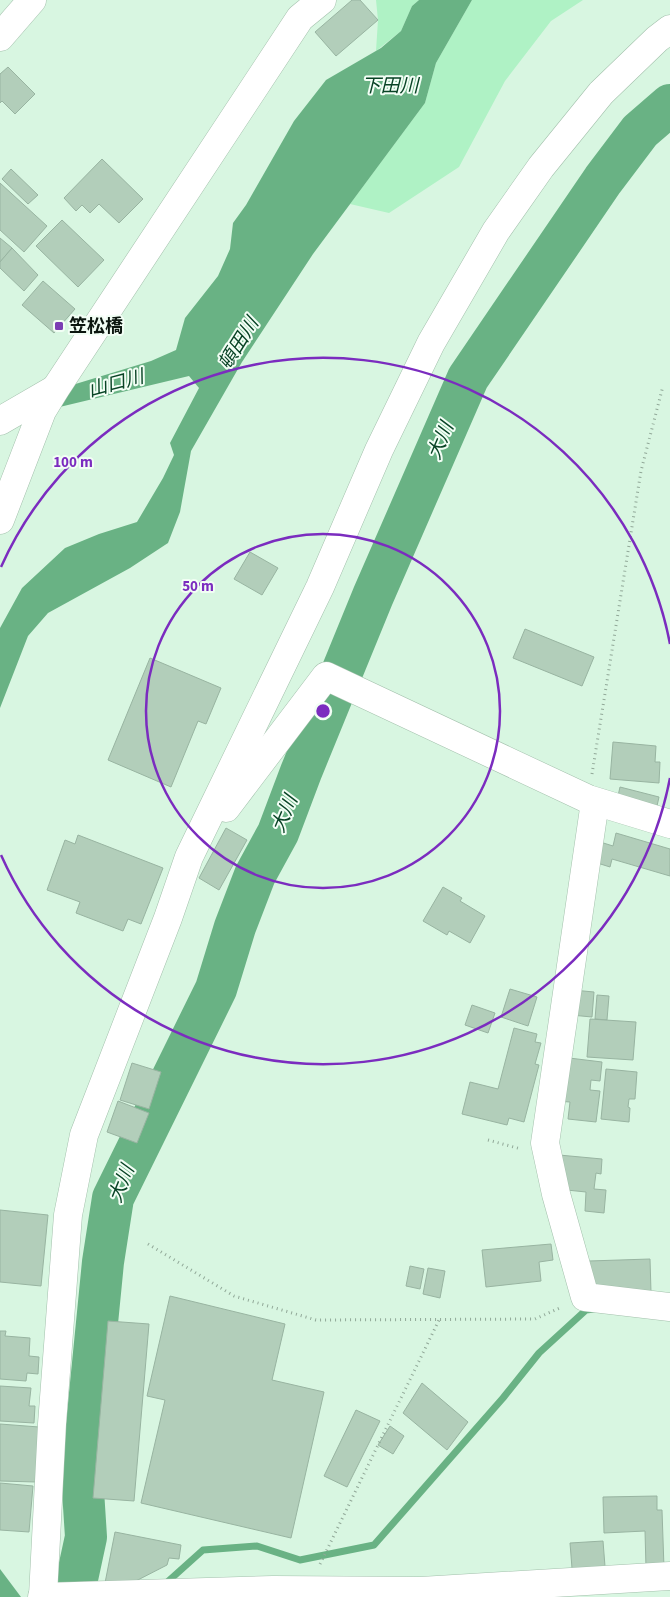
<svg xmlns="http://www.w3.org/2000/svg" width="670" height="1597" font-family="'Source Sans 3','Noto Sans JP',sans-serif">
<rect width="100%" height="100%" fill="#d8f6e1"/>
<g fill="#aff2c5">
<polygon points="376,0 419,0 412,6 401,31 376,51 378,20"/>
<polygon points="472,0 583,0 551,21 505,81 459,167 389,213 350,204 425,103 436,63"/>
</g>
<g fill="#69b284">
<polygon points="419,0 472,0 436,63 425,103 313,254 242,362 191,451 180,512 168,543 130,568 48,613 28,636 0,708 0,628 22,588 65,548 99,534 137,522 163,478 174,455 170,443 199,388 189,376 22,416 0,407 151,361 176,350 185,318 218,276 230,249 233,223 246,205 294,121 326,80 381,48 401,31 412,6"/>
<polygon points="0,1569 21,1597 0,1597"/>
</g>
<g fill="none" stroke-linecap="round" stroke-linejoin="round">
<polyline stroke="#69b284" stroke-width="7" points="164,1585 203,1550 257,1546 300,1560 374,1545 503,1398 539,1353 586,1310 594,1309"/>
<polyline stroke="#69b284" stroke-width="42" points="75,1588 86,1537 82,1475 103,1262 113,1198 216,989 235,927 255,875 278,833 301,772 373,596 468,378 603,180 640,131 670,105"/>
</g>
<g fill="#b2ceba" stroke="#98b4a1">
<polygon points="352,0 360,0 378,20 336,56 315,32"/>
<polygon points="8,67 35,94 15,114 2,101 0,103 0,74"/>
<polygon points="102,159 143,199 119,223 99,204 90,213 82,205 76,211 64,198"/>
<polygon points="11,169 38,195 28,204 2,179"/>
<polygon points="0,183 47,226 24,252 0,230"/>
<polygon points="62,220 104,260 78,287 36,246"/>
<polygon points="0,238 12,248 0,262"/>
<polygon points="12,248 38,275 24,291 0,268 0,262"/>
<polygon points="43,281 75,309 54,333 22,305"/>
<polygon points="250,552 278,568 262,595 234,579"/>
<polygon points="525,629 594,657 582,686 513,658"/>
<polygon points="150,658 221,688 206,724 198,721 171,787 108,760"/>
<polygon points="613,742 656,746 655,762 660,762 659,783 610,779"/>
<polygon points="620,787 659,797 655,815 616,805"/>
<polygon points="226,828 247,840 219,890 199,878"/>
<polygon points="616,833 670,849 670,876 612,859 610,867 591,861 597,841 613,846"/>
<polygon points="78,835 163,868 141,924 128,919 123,931 76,913 80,902 47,890 65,840 75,844"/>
<polygon points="443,887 462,898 460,901 485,916 470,943 449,931 447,935 423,921"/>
<polygon points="510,989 537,997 528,1026 501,1017"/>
<polygon points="573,990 594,992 592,1017 571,1015"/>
<polygon points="597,995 609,996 607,1020 595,1019"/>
<polygon points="472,1005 495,1013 488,1033 465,1025"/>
<polygon points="590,1019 636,1022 633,1060 587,1057"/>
<polygon points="514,1028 537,1034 535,1042 541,1043 535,1064 539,1065 524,1122 509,1118 507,1125 462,1114 470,1082 498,1089"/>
<polygon points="561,1057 602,1062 600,1081 591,1080 590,1090 600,1091 596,1122 568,1119 570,1102 556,1101"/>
<polygon points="132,1063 161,1072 149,1109 120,1100"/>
<polygon points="606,1069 637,1072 635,1099 629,1099 628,1107 630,1108 629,1122 601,1119"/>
<polygon points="118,1101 149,1113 137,1143 107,1132"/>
<polygon points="559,1155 602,1159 601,1174 596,1173 594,1189 606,1190 604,1213 585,1211 586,1192 557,1189"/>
<polygon points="0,1210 48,1215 41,1286 0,1282"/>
<polygon points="551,1244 553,1260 539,1262 541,1281 486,1287 482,1250"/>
<polygon points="650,1259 651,1292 591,1294 589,1261"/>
<polygon points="410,1266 424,1269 420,1289 406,1286"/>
<polygon points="428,1268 445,1271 440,1298 423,1294"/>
<polygon points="170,1296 285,1324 272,1380 324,1392 291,1538 141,1503 165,1400 147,1396"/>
<polygon points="108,1321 149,1324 134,1501 93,1498"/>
<polygon points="0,1331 6,1331 5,1336 30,1338 29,1356 39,1357 38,1374 27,1373 26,1381 0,1379"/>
<polygon points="422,1383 468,1422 447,1450 403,1413"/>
<polygon points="0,1386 31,1388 29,1406 35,1406 34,1423 0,1421"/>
<polygon points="356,1410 380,1421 347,1487 324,1476"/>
<polygon points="0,1424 39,1427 36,1482 0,1481"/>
<polygon points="390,1426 404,1436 393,1454 378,1445"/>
<polygon points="0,1483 33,1486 29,1532 0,1530"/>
<polygon points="657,1496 657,1510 662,1510 664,1568 646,1568 645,1531 604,1533 603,1497"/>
<polygon points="115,1532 181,1545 179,1559 169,1558 167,1565 130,1584 105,1583"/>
<polygon points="603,1541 606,1579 573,1581 570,1543"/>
</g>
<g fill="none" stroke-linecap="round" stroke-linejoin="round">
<defs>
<g id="street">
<polyline points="0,37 32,0"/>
<polyline points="0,421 55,389"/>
<polyline points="0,520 42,411 56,388 300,18 322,0"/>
<polyline points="595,802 545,1143 556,1194 585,1297 670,1307"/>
<polyline points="226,808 326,676 588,799 670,824"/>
<polyline points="43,1596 52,1424 68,1215 84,1135 168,918 189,857 320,587 379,450 431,343 496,231 541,167 601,93 657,39 670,29"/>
<polyline points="42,1597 273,1590 421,1591 670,1576"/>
</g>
</defs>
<use href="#street" stroke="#a3c0ac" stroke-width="29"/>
<g stroke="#91a898" stroke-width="3" stroke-dasharray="1 4" stroke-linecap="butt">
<polyline points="592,774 641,471 663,386"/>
<polyline points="488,1140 521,1149"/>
<polyline points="148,1244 234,1296 316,1320 535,1319 562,1307"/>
<polyline points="320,1564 439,1320"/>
</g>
<use href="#street" stroke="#fff" stroke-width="28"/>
</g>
<g fill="none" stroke="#7b2cbf" stroke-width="2.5">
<circle cx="323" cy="711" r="177"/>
<path d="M670 778A353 353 0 0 1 1 855M1 567A353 353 0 0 1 670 644"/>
</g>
<rect fill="#7b3db3" stroke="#f2fef5" stroke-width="2" x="54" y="321" width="10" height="10" rx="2.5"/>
<g text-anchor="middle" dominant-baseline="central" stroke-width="4" stroke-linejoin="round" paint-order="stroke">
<g font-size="18" font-weight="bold" fill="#0b160f" stroke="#f2fef5" text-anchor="start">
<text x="69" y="326">笠松橋</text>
</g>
<g font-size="19" font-style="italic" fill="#084325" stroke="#f2fef5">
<text x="390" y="86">下田川</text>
<text transform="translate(239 344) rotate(-58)">頓田川</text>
<text transform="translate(116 384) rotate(-15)">山口川</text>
<text transform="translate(441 441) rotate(-67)">大川</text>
<text transform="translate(285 814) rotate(-67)">大川</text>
<text transform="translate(122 1184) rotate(-68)">大川</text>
</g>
</g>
<circle cx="323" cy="711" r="8" fill="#7b2cbf" stroke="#f2fef5" stroke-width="2.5"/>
<g font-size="15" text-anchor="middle" font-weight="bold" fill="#7b2cbf" stroke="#f2fef5" stroke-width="4" stroke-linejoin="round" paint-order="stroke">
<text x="73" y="467">100 m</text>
<text x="198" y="591">50 m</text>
</g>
</svg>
